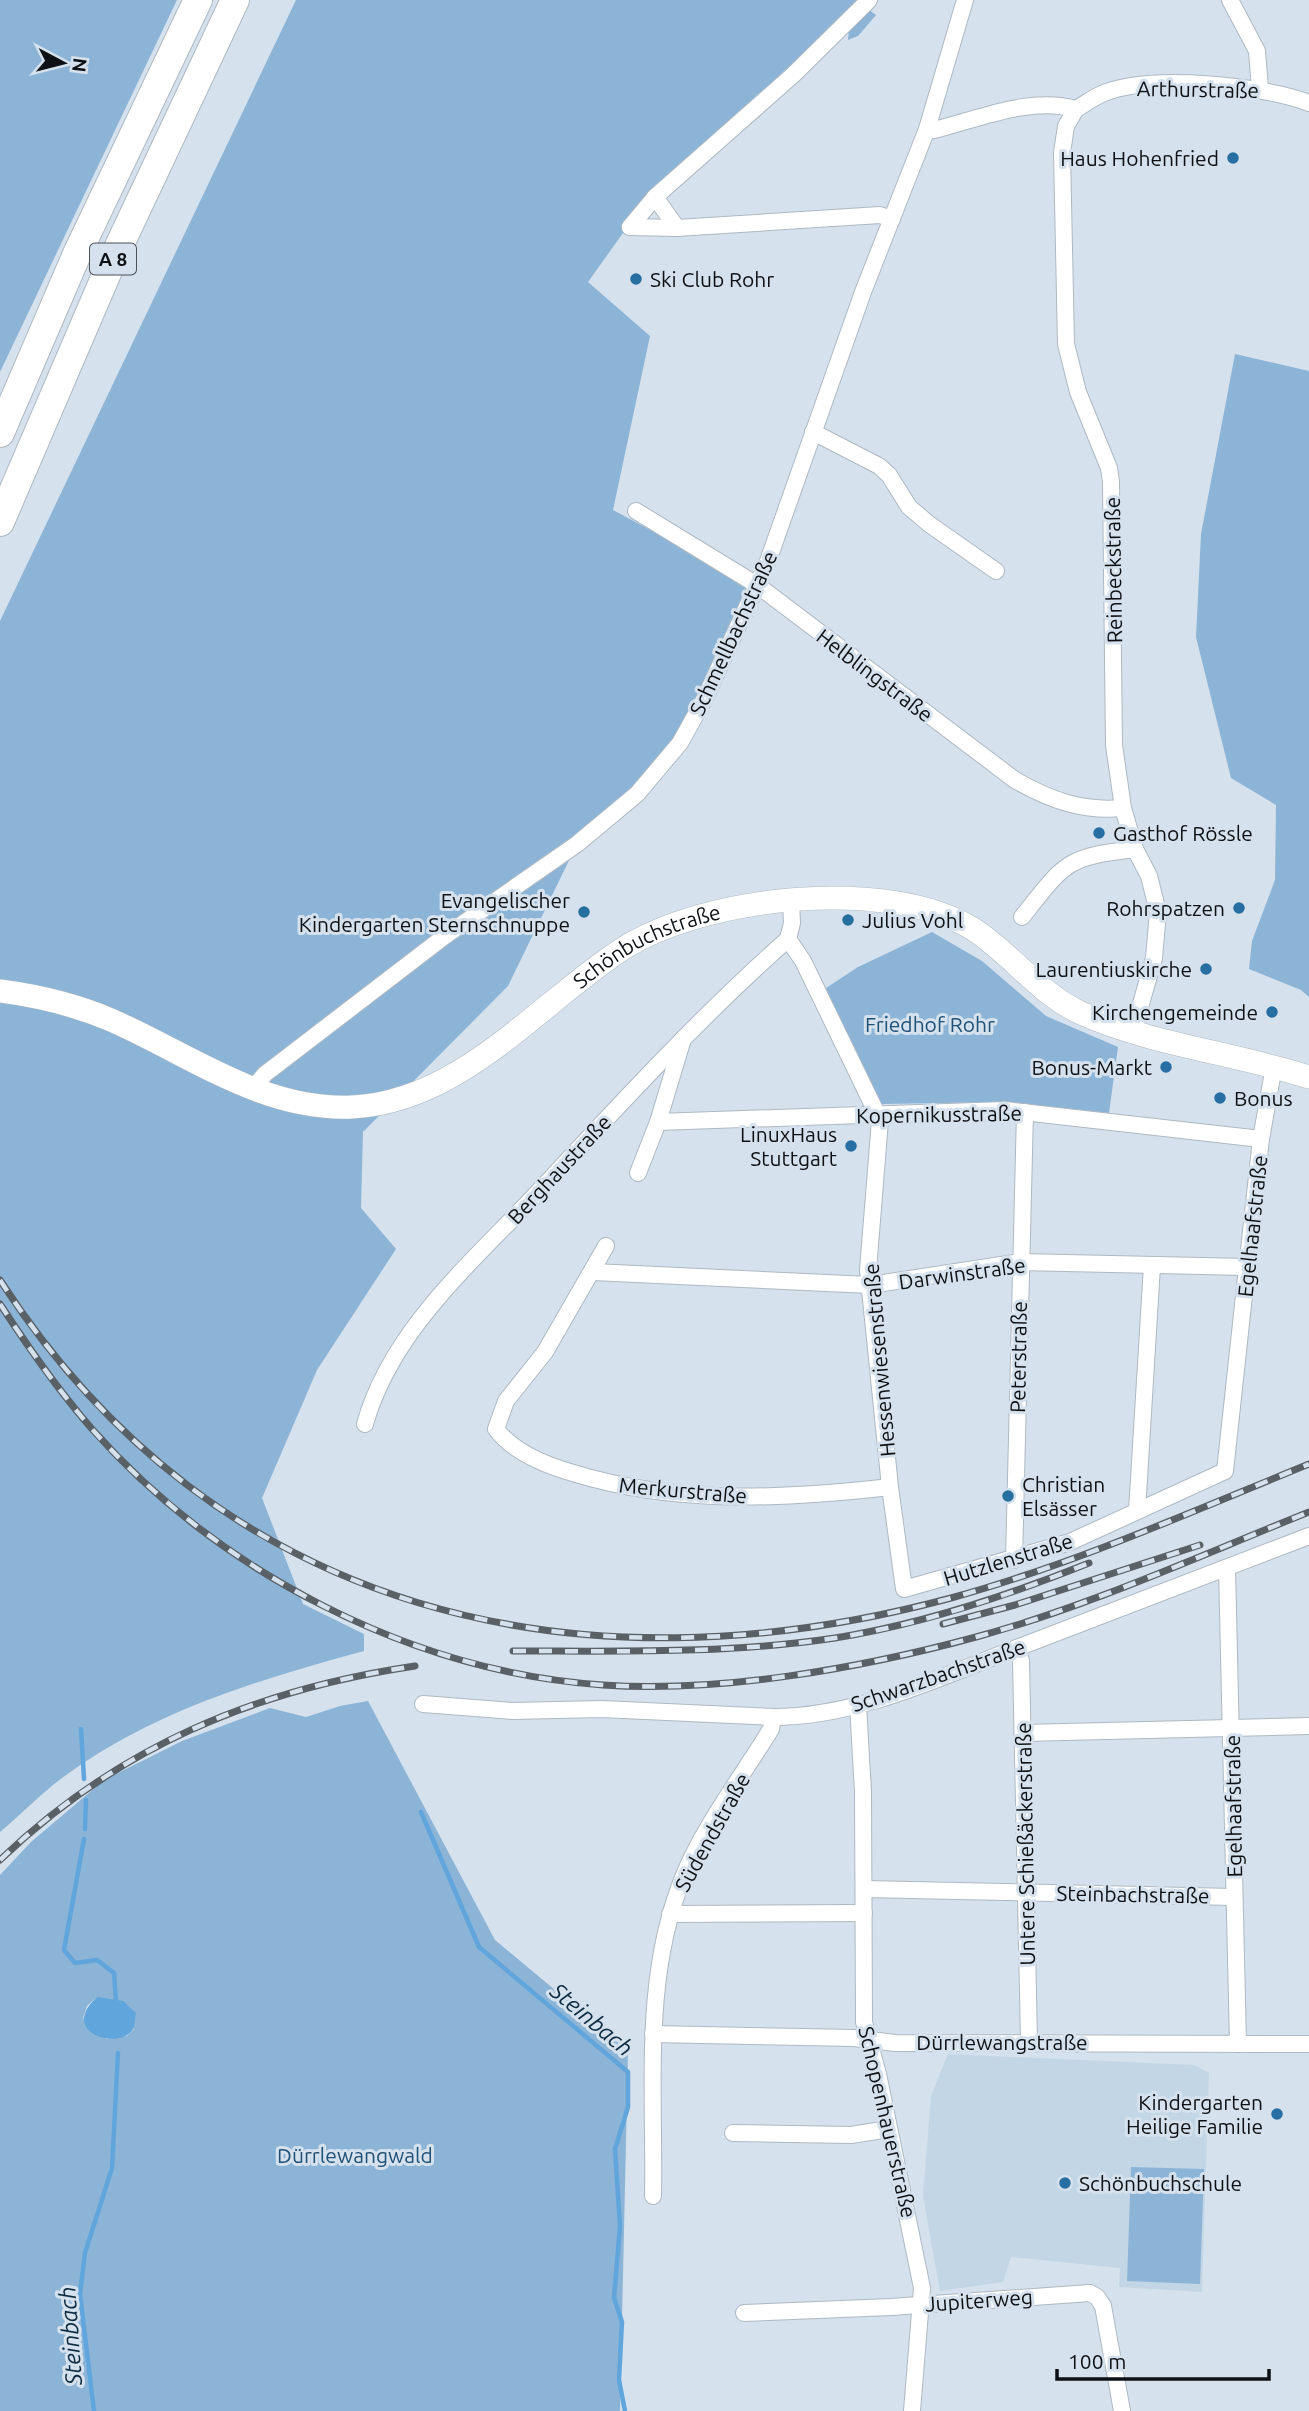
<svg xmlns="http://www.w3.org/2000/svg" width="1309" height="2411" font-family="Ubuntu,sans-serif">
<rect width="100%" height="100%" fill="#d5e1ec"/>
<polygon fill="#c3d6e5" points="948,2054 1194,2065 1209,2073 1202,2292 1119,2287 1120,2268 1011,2257 1003,2282 940,2291 923,2196 931,2096"/>
<g fill="#8cb4d7" fill-rule="evenodd">
<polygon points="0,0 177,0 0,372"/>
<path d="M296,0H860L648,198L588,282L650,336L613,510L684,548L743,587L757,585L680,743L577,844L508,986L363,1132L361,1208L396,1249L317,1370L262,1498L303,1604L364,1634V1651C261,1679 157,1710 69,1773C44,1790 23,1813 0,1832V621Z"/>
<polygon points="869,10 876,15 858,36 848,40 849,29"/>
<polygon points="1235,354 1309,371 1309,997 1301,990 1249,969 1252,941 1275,880 1276,805 1231,778 1196,637 1201,534"/>
<polygon points="932,932 982,961 1046,1016 1118,1047 1109,1113 1006,1102 880,1104 823,990 858,967"/>
<path d="M368,1701L495,1940L628,2051L620,2411H0V1875L31,1842L104,1780L182,1741L270,1708L306,1717L340,1706ZM97,1997L134,2029L127,2036L107,2039L83,2018L87,2006Z"/>
<polygon points="1131,2167 1204,2169 1200,2284 1127,2281"/>
</g>
<path fill="#60a5dc" d="M97,1997L123,2001L136,2013C135,2017 135,2026 133,2029C121,2051 57,2034 97,1997Z"/>
<g fill="none" stroke-linecap="round" stroke-linejoin="round">
<g stroke="#60a5dc" stroke-width="4.5">
<polyline points="81,1729 84,1779"/>
<polyline points="421,1812 479,1947 628,2072 628,2107 615,2149 620,2226 614,2298 622,2322 619,2380 625,2411"/>
<polyline points="85,1829 86,1800"/>
<polyline points="84,1839 64,1950 75,1963 97,1960 114,1973 116,2002"/>
<polyline points="94,2411 80,2294 85,2253 112,2168 118,2053"/>
</g>
<defs>
<g id="street">
<polyline points="1230,0 1257,51 1260,89"/>
<polyline points="1076,109 1066,126 1062,153 1066,344 1078,392 1109,468 1111,482 1114,745 1123,808 1135,849 1149,876 1158,912 1154,958 1133,1032"/>
<path d="M927,129L934,130C979,119 1030,96 1076,109C1085,104 1094,97 1104,93C1151,74 1262,85 1309,103"/>
<polyline points="655,197 677,228"/>
<polyline points="630,227 655,197 793,75 869,0"/>
<polyline points="630,227 677,228 880,215 892,219"/>
<polyline points="813,432 879,466 889,475 909,507 929,524 996,571"/>
<path d="M636,511L757,585L1015,780C1050,800 1083,812 1123,808"/>
<path d="M1022,917C1065,863 1065,857 1135,849"/>
<polyline points="788,939 803,961 880,1120 868,1270 890,1487 904,1589 1070,1542 1225,1471 1261,1139 1274,1066"/>
<polyline points="788,939 792,923 791,901"/>
<polyline points="252,1089 265,1074 445,936 577,844 637,794 680,743 705,698 768,561 863,292 927,129 965,0"/>
<polyline points="658,1122 1005,1110 1261,1139"/>
<polyline points="638,1173 658,1122 683,1039"/>
<path d="M606,1246L545,1352L506,1401L496,1429C513,1452 545,1465 573,1473C677,1505 783,1499 890,1487"/>
<polyline points="593,1272 870,1285 1020,1262 1247,1267"/>
<path d="M365,1424C392,1328 475,1260 541,1189C621,1103 700,1017 788,939"/>
<polyline points="1137,1511 1152,1266"/>
<polyline points="1014,1560 1025,1112"/>
<polyline points="1227,1568 1238,2044"/>
<polyline points="1017,1648 1021,1661 1029,2041"/>
<path d="M423,1704L512,1711L602,1709L773,1717C859,1717 942,1676 1022,1646C1117,1610 1213,1573 1309,1536"/>
<polyline points="858,1705 863,1792 864,2022 878,2074 922,2288 912,2411"/>
<polyline points="1023,1733 1309,1726"/>
<polyline points="864,1889 1234,1897"/>
<polyline points="670,1914 864,1913"/>
<polyline points="653,2034 854,2038 895,2043 1309,2044"/>
<polyline points="733,2133 851,2135 889,2129"/>
<path d="M653,2196C655,2088 642,1977 684,1875C704,1826 743,1775 771,1729L773,1717"/>
<polyline points="744,2313 891,2307 1090,2293 1097,2297 1103,2306 1122,2411"/>
</g>
<g id="secondary">
<path id="s1" d="M0,991C38,996 76,1005 111,1020C189,1054 263,1111 352,1107C460,1102 537,1005 621,950C703,896 888,876 973,929C1012,954 1039,994 1081,1013C1153,1045 1234,1053 1309,1077"/>
</g>
<g id="highway">
<polyline points="0,433 77,254 198,0"/>
<polyline points="0,522 113,259 235,0"/>
</g>
</defs>
<use href="#street" stroke="#adb9c3" stroke-width="18"/>
<use href="#secondary" stroke="#adb9c3" stroke-width="24"/>
<use href="#highway" stroke="#adb9c3" stroke-width="30"/>
<use href="#street" stroke="#fff" stroke-width="16"/>
<use href="#secondary" stroke="#fff" stroke-width="23"/>
<use href="#highway" stroke="#fff" stroke-width="28"/>
<defs>
<g id="rail">
<path d="M0,1280C217,1616 579,1698 951,1598C1074,1564 1191,1512 1309,1464"/>
<path d="M0,1304C28,1347 58,1390 92,1429C219,1572 411,1672 603,1685C722,1693 862,1668 976,1637C1090,1606 1199,1556 1309,1512"/>
<polyline points="943,1624 1015,1605 1200,1545"/>
<path d="M513,1651C620,1651 728,1654 835,1638C923,1624 1007,1596 1089,1563"/>
<path d="M0,1860C118,1747 254,1690 415,1666"/>
</g>
</defs>
<use href="#rail" stroke="#596066" stroke-width="7"/>
<use href="#rail" stroke="#d5e1ec" stroke-width="4.5" stroke-dasharray="13" stroke-linecap="butt"/>
</g>
<g fill="#276ea2" stroke="#d5e1ec" stroke-width="2.5">
<circle cx="1233" cy="158" r="7"/>
<circle cx="636" cy="279" r="7"/>
<circle cx="1099" cy="833" r="7"/>
<circle cx="1239" cy="908" r="7"/>
<circle cx="584" cy="912" r="7"/>
<circle cx="848" cy="920" r="7"/>
<circle cx="1206" cy="969" r="7"/>
<circle cx="1272" cy="1012" r="7"/>
<circle cx="1166" cy="1067" r="7"/>
<circle cx="1220" cy="1098" r="7"/>
<circle cx="851" cy="1146" r="7"/>
<circle cx="1008" cy="1496" r="7"/>
<circle cx="1277" cy="2114" r="7"/>
<circle cx="1065" cy="2183" r="7"/>
</g>
<g text-anchor="middle" dominant-baseline="central" stroke-width="6" stroke-linejoin="round" paint-order="stroke">
<rect fill="#d5e1ec" stroke="#494f56" stroke-width="2" x="90" y="243.5" width="46" height="31" rx="5"/>
<g font-size="19" font-weight="bold" fill="#0d1115">
<text x="113" y="259">A 8</text>
</g>
<g font-size="21" fill="#0d1115" stroke="#d5e1ec">
<text transform="translate(1198 89) rotate(1)">Arthurstraße</text>
<text transform="translate(1113 570) rotate(-91)">Reinbeckstraße</text>
<text transform="translate(733 633) rotate(-65)">Schmellbachstraße</text>
<text transform="translate(875 675) rotate(37)">Helblingstraße</text>
<text stroke="none"><textPath href="#s1" startOffset="716">Schönbuchstraße</textPath></text>
<text transform="translate(939 1114) rotate(-1)">Kopernikusstraße</text>
<text transform="translate(559 1169) rotate(-47)">Berghaustraße</text>
<text transform="translate(1252 1226) rotate(-84)">Egelhaafstraße</text>
<text transform="translate(962 1273) rotate(-8)">Darwinstraße</text>
<text transform="translate(1018 1357) rotate(-89)">Peterstraße</text>
<text transform="translate(879 1360) rotate(-95)">Hessenwiesenstraße</text>
<text transform="translate(683 1490) rotate(5)">Merkurstraße</text>
<text transform="translate(1008 1559) rotate(-17)">Hutzlenstraße</text>
<text transform="translate(938 1675) rotate(-19)">Schwarzbachstraße</text>
<text transform="translate(1233 1806) rotate(-91)">Egelhaafstraße</text>
<text transform="translate(712 1832) rotate(-61)">Südendstraße</text>
<text transform="translate(1025 1844) rotate(-91)">Untere Schießäckerstraße</text>
<text transform="translate(1133 1894) rotate(1)">Steinbachstraße</text>
<text x="1002" y="2042">Dürrlewangstraße</text>
<text transform="translate(888 2122) rotate(77)">Schopenhauerstraße</text>
<text transform="translate(979 2300) rotate(-4)">Jupiterweg</text>
</g>
<g font-size="21" fill="#0d1115" stroke="#d5e1ec" text-anchor="end">
<text x="1219" y="158">Haus Hohenfried</text>
<text x="650" y="279" text-anchor="start">Ski Club Rohr</text>
<text x="1113" y="833" text-anchor="start">Gasthof Rössle</text>
<text x="570" y="900">Evangelischer<tspan x="570" dy="24">Kindergarten Sternschnuppe</tspan></text>
<text x="1225" y="908">Rohrspatzen</text>
<text x="862" y="920" text-anchor="start">Julius Vohl</text>
<text x="1192" y="969">Laurentiuskirche</text>
<text x="1258" y="1012">Kirchengemeinde</text>
<text x="1152" y="1067">Bonus-Markt</text>
<text x="1234" y="1098" text-anchor="start">Bonus</text>
<text x="837" y="1134">LinuxHaus<tspan x="837" dy="24">Stuttgart</tspan></text>
<text x="1022" y="1484" text-anchor="start">Christian<tspan x="1022" dy="24">Elsässer</tspan></text>
<text x="1263" y="2102">Kindergarten<tspan x="1263" dy="24">Heilige Familie</tspan></text>
<text x="1079" y="2183" text-anchor="start">Schönbuchschule</text>
</g>
<g font-size="21" fill="#1f5177" stroke="#d5e1ec">
<text x="930" y="1024">Friedhof Rohr</text>
<text x="355" y="2155">Dürrlewangwald</text>
</g>
<g font-size="23" font-style="italic" fill="#0d2c42" stroke="#d5e1ec">
<text transform="translate(592 2019) rotate(40)">Steinbach</text>
<text transform="translate(70 2336) rotate(-94)">Steinbach</text>
</g>
</g>
<g transform="translate(63 63) rotate(97)" stroke="#d5e1ec" stroke-width="5" paint-order="stroke">
<path d="M0-5L12 26L0 18L-12 26Z" fill="#0d1115"/>
<text y="-10" font-size="19" font-weight="bold" text-anchor="middle" fill="#0d1115">N</text>
</g>
<path d="M1057 2369v10h212v-10" fill="none" stroke="#0d1115" stroke-width="3.5"/>
<text x="1068" y="2369" font-size="21" fill="#0d1115" stroke="#d5e1ec" stroke-width="5" paint-order="stroke">100 m</text>
</svg>
